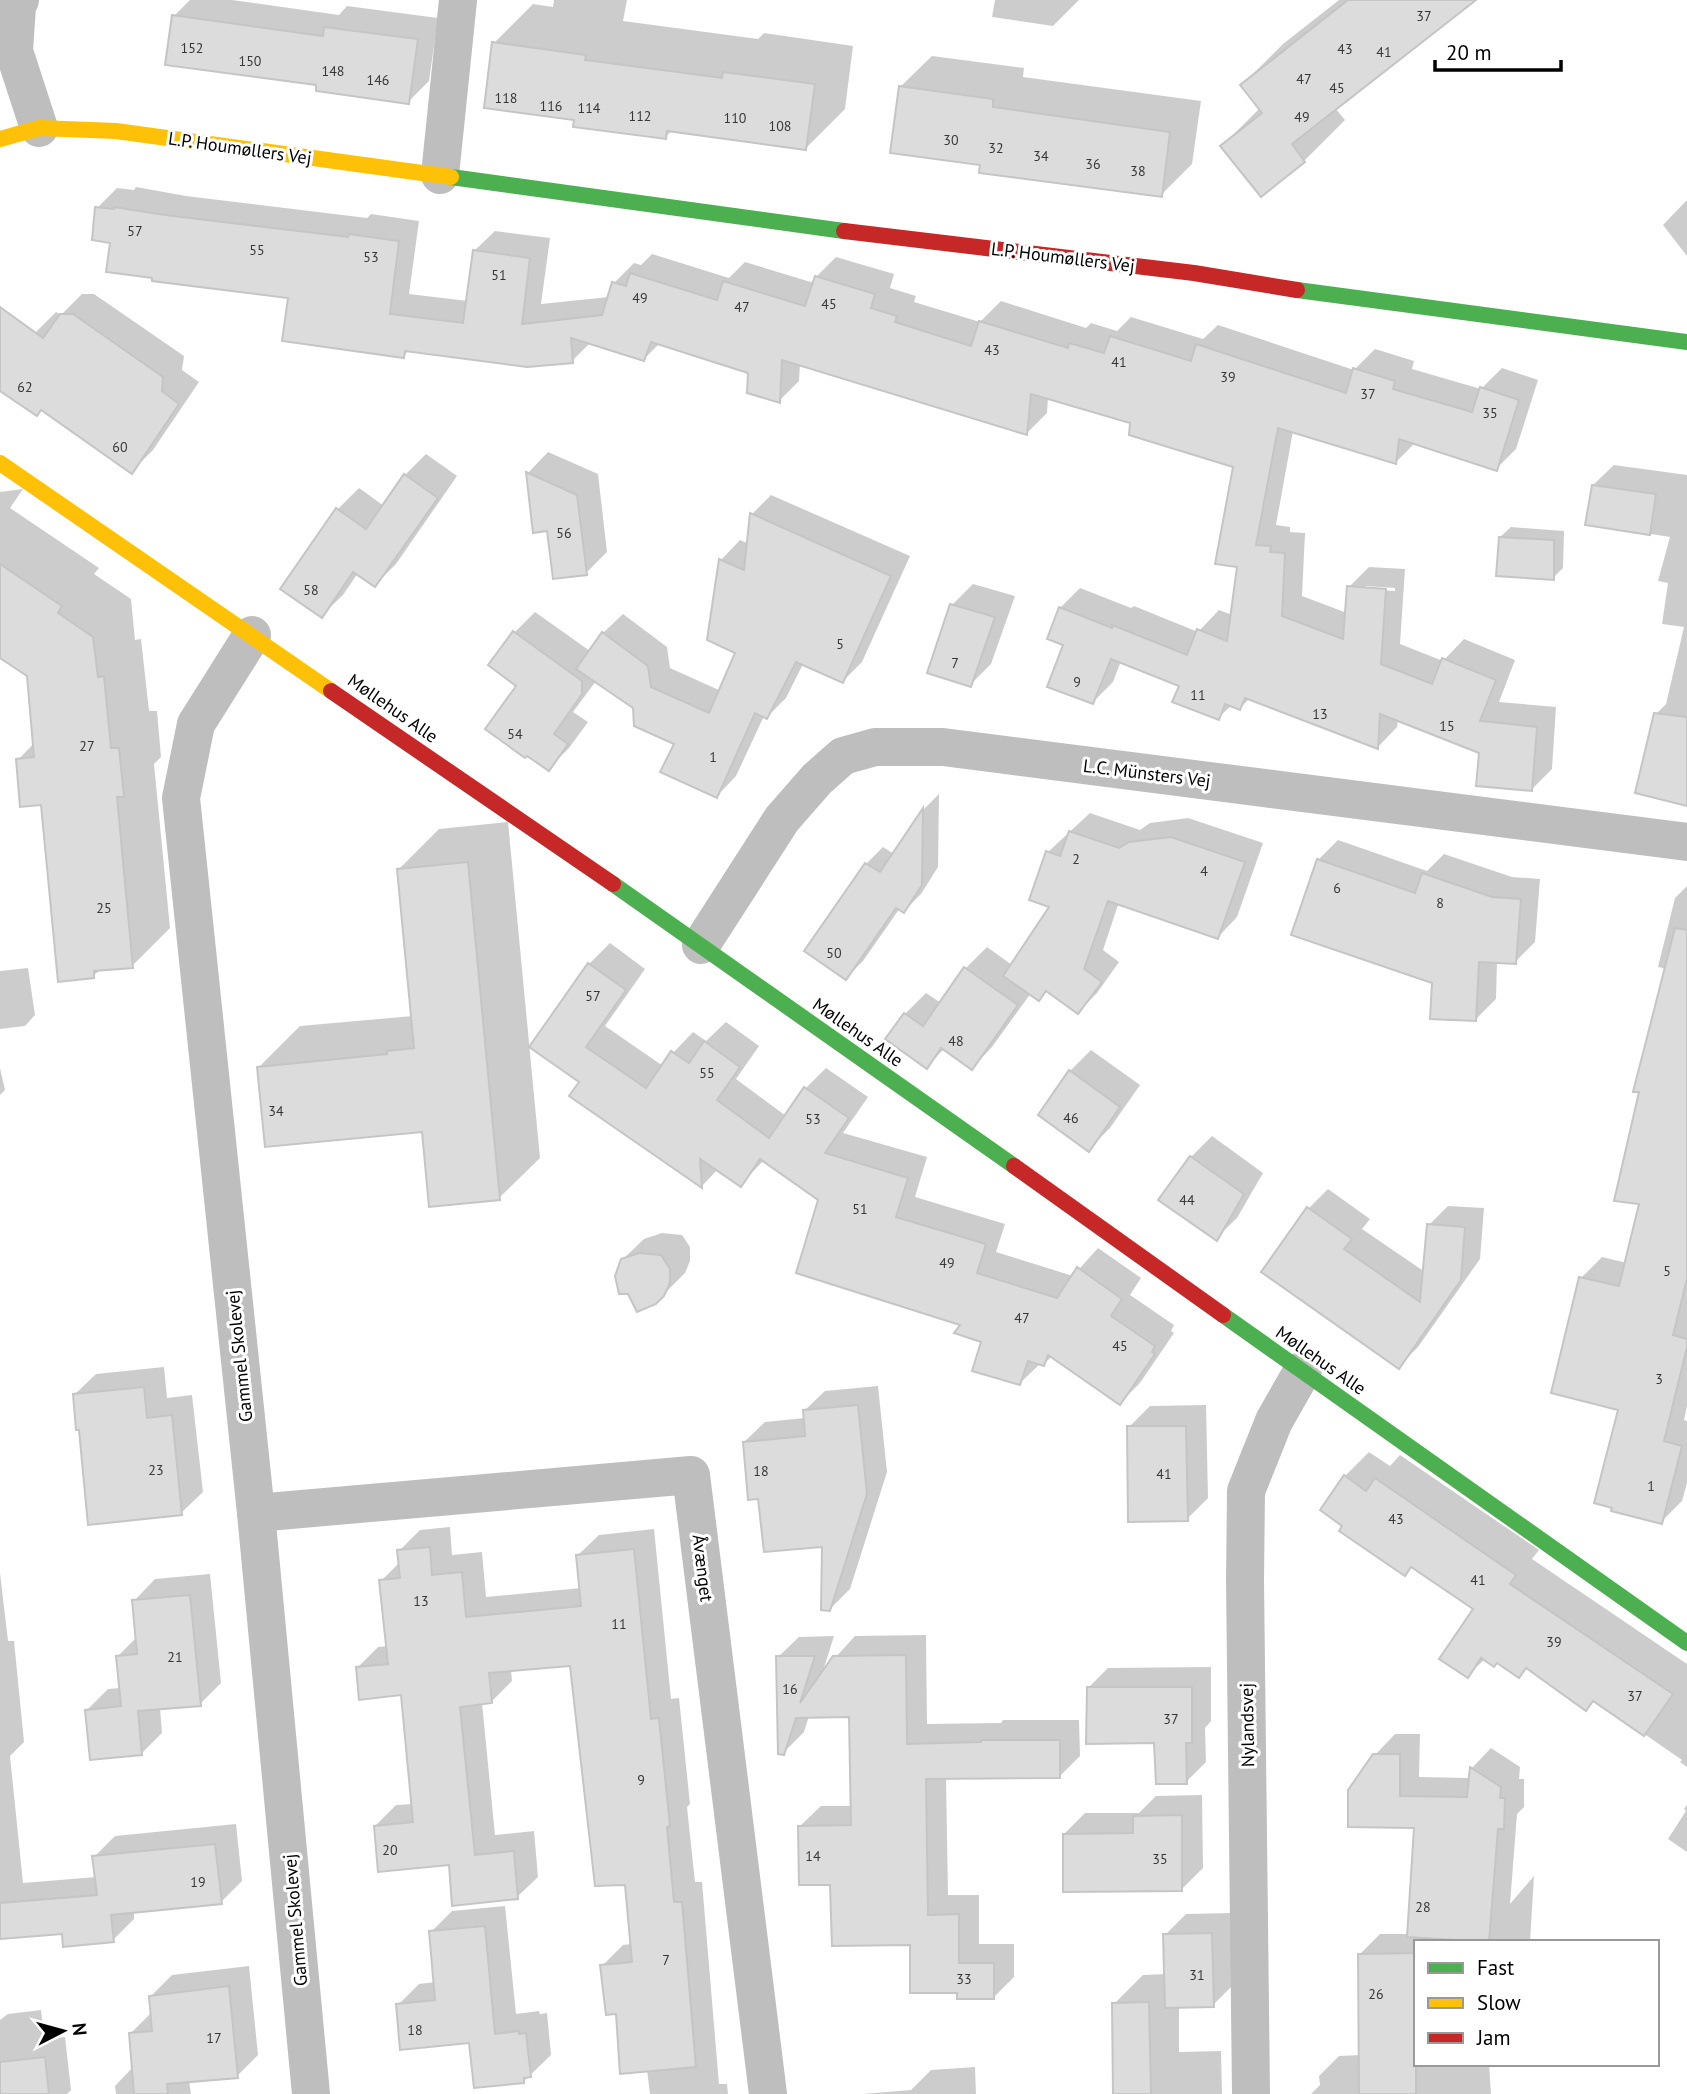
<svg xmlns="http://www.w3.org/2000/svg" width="1687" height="2094" font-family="'PT Sans',sans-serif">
<rect width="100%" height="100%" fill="#fff"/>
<g fill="#0003" fill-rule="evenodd">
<polygon points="190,0 232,0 339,15 347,6 438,18 429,81 408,102 318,84 174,16"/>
<polygon points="554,0 627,0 623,21 758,39 764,33 853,46 845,109 806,148 673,130 665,137 575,119 494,43 533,4 553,7"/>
<polygon points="995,0 1079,0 1053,26 992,17"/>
<polygon points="1339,0 1473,0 1335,108 1345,120 1304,161 1261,195 1222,146 1260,108 1242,85 1283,44"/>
<polygon points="932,56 1024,68 1023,77 1201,101 1192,164 1161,195 982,164 900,87"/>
<path d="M136,187L186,196L367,218L371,214L419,221L409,294L468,301L474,251L495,231L550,238L541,304L609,297L614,283L634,263L641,265L652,254L729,278L745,262L814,283L816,277L836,257L894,274L890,288L916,296L914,302L980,322L1001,301L1086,328L1091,323L1117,331L1131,317L1203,339L1218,325L1354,370L1375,349L1414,361L1412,369L1481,389L1502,368L1538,380L1516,449L1496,469L1415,443L1396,462L1293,431L1276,525L1290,527V532L1305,533L1302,596L1347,613L1349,587L1369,567L1405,569L1400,644L1443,661L1464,639L1515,660L1499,702L1556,707L1552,769L1532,789L1481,752L1398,719L1397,727L1378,747L1250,698L1240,708L1232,705L1218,718L1181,685L1121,661L1113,682L1093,702L1065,644L1060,608L1080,588L1131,608L1134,606L1198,632L1219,610L1232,615L1239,565L1235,465L1132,422L1048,397L1047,413L1027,433L800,364L799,381L779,401L750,372L660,343L644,359L591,342L572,361L409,350L403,356L290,296L154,277L112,241L97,208L117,188L134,190ZM1365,586L1395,588V591L1365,589Z"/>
<polygon points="1687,200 1687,256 1663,225"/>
<polygon points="82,294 94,294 184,356 182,370 199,382 153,450 132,471 41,408 0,389 0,383 35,333 56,312 61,315"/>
<polygon points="548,452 598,474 607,552 586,573 549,529 528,473"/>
<polygon points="426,454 457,476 396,564 375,585 358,573 343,595 322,615 338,509 359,488 384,506 405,475"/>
<polygon points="1614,465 1687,475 1687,804 1656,714 1666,704 1684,627 1662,624 1668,583 1658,581 1670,537 1587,524 1593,485"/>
<polygon points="23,489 10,508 99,568 94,574 131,599 135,640 141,639 149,711 157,711 161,757 154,764 170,928 132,966 101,969 93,976 43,803 18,760 35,742 28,675 0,656 0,492"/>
<polygon points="771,495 910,556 862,662 843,681 803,664 786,698 767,717 764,716 736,776 717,796 676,743 634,707 596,681 573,712 588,722 569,748 548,769 519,685 514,633 535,612 590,651 603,633 623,614 667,647 670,668 721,691 738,652 709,639 721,560 740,540 749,544 752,514"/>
<polygon points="1511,527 1564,531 1563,568 1553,578 1500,537"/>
<polygon points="973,584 1015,596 991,664 970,685 952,605"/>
<polygon points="939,794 938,867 921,894 904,911 900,908 863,961 846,978 866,864 883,847 894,854 924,809"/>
<polygon points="1090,813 1140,830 1150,823 1188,818 1263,843 1237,917 1218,937 1119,902 1103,950 1119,962 1097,993 1078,1012 1047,990 1039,998 1031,993 992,1047 972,1068 945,1048 927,1066 887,1039 905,1014 926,993 941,1003 966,968 987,947 1012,965 1051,906 1048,852"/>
<polygon points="508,822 540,1158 499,1198 423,1130 259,1067 300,1026 413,1016 398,870 439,829"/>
<polygon points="1338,840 1427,871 1444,854 1512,877 1540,879 1535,942 1515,962 1497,961 1496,999 1476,1019 1434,982 1318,860"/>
<polygon points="1687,886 1687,1406 1684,1420 1687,1421 1687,1483 1682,1501 1661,1522 1620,1408 1581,1278 1602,1257 1627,1263 1641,1203 1667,969 1658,967 1675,898"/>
<polygon points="610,943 645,969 605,1026 663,1066 673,1053 693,1032 706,1041 726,1022 759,1046 736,1079 786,1116 806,1088 826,1068 868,1097 843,1133 927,1157 915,1197 1005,1224 996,1252 1073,1276 1098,1248 1141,1278 1130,1295 1174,1325 1171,1331 1174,1333 1140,1383 1120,1403 1052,1356 1044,1364 1041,1363 1020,1383 984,1340 820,1199 764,1160 741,1184 718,1169 702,1186 581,1082 532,1047 589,964"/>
<polygon points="28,968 35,1015 25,1026 0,1029 0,971"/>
<polygon points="1091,1050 1140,1085 1110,1128 1089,1149 1070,1071"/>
<polygon points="0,1068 5,1090 0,1095"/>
<polygon points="1212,1136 1263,1173 1237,1218 1216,1238 1191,1157"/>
<polygon points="1328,1189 1370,1219 1362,1229 1425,1272 1429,1225 1448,1206 1484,1208 1480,1259 1418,1347 1399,1366 1308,1209"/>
<polygon points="662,1233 682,1235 690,1247 690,1261 685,1273 655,1303 629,1292 622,1260 644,1239"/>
<polygon points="164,1367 167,1398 192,1395 203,1492 181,1513 81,1428 74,1395 96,1374"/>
<polygon points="878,1386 887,1472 850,1589 829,1610 824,1545 760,1497 744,1442 765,1422 805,1418 804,1411 825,1391"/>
<polygon points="1206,1405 1208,1498 1187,1519 1129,1427 1150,1406"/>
<polygon points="1369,1452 1390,1466 1400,1455 1539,1550 1532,1559 1687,1664 1687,1767 1680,1762 1682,1760 1595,1700 1586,1709 1527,1667 1485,1659 1467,1676 1475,1609 1413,1566 1405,1574 1344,1526 1345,1476"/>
<polygon points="450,1527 452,1555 482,1552 486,1597 581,1588 578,1555 599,1535 654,1529 671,1699 679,1698 690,1804 687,1807 695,1882 702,1882 719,2084 727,2084 728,2094 650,2094 647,2070 617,2012 602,1966 623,1945 632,1944 626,1883 571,1664 511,1670 512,1681 491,1702 482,1703 495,1835 534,1831 538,1877 517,1897 375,1826 396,1805 413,1804 403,1694 357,1668 378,1647 388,1646 381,1581 400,1562 399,1551 420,1530"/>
<polygon points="0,1573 8,1641 14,1641 24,1742 10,1756 23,1883 96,1877 94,1857 115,1836 236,1824 242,1881 221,1902 134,1911 134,1919 113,1940 64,1932 0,1938"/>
<polygon points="210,1574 221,1683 200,1704 160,1708 162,1733 141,1754 87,1710 108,1689 121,1688 117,1657 137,1637 134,1601 155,1579"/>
<polygon points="926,1635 927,1724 1001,1723 1003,1720 1079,1720 1080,1756 1060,1776 946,1777 948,1895 979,1895 979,1944 1014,1944 1014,1977 994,1997 959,1992 912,1943 832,1883 800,1826 821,1806 853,1806 851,1715 809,1716 804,1732 783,1753 778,1657 799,1637 834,1636 823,1671 855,1636"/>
<polygon points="1211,1667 1211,1721 1205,1728 1206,1762 1186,1782 1156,1742 1088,1688 1108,1668"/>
<polygon points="1395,1734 1420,1734 1419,1777 1471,1778 1472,1768 1491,1748 1520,1767 1519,1779 1524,1779 1524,1807 1517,1814 1510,1904 1534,1876 1530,1942 1416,1942 1416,2064 1489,2064 1491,2094 1311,2094 1320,2085 1319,2076 1339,2056 1361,2055 1360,1954 1380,1934 1409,1934 1416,1826 1375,1755"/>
<polygon points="1202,1795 1203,1868 1182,1889 1064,1834 1085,1813 1139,1813 1156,1796"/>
<polygon points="1687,1805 1687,1852 1668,1839 1686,1811 1684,1809"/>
<polygon points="505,1906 516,2014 539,2011 540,2014 547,2013 551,2055 523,2082 471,2041 398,2005 419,1984 436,1982 431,1932 452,1911"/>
<polygon points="1232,1913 1234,1984 1213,2005 1179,2006 1179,2052 1221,2051 1222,2094 1114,2094 1114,2004 1143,1975 1166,1974 1165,1935 1186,1914"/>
<polygon points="249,1966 258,2055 237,2076 189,2081 191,2094 116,2094 115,2086 133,2067 130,2034 152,2012 151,1996 172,1975"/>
<polygon points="41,2010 44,2039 65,2037 71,2090 67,2094 0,2094 0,2020 8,2014"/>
<polygon points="975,2067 976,2094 862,2094 911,2090 931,2070"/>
</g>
<g fill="#dcdcdc" stroke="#c5c5c5" stroke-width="2">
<polygon points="1348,0 1476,0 1292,144 1305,162 1261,197 1220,146 1262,113 1240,85"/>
<polygon points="172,15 323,36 324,27 418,39 409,104 316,91 316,85 165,65"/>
<polygon points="492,42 586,55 585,60 722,78 723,72 815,84 806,150 667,131 666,139 573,127 574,120 484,108"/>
<polygon points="899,86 993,99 993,107 1170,132 1162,197 979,173 980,165 890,153"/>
<polygon points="95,207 114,209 114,207 165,215 348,237 349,234 399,241 390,314 463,323 473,250 530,258 522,324 602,315 612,282 626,286 630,273 717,300 723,281 805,306 815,276 875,294 871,308 897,316 895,322 971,346 979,321 1068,348 1069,343 1104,353 1110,336 1191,361 1196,344 1346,393 1353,368 1395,381 1393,389 1472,412 1480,387 1519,400 1497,471 1399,439 1396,464 1278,428 1256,545 1271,546 1270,552 1285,553 1282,616 1343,639 1347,586 1386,589 1381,664 1432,684 1442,658 1496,680 1480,721 1537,727 1532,791 1476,786 1479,753 1380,714 1378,749 1245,698 1240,710 1225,704 1219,720 1172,702 1179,686 1111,659 1093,704 1047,687 1063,645 1047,639 1059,607 1112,628 1112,625 1187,655 1197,629 1227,641 1237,567 1215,564 1233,467 1129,435 1130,423 1031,394 1027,435 782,360 780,403 747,393 748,373 651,342 644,361 571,338 573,363 527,367 405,351 404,358 282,341 288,298 152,281 152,278 106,272 110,243 92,240"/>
<polygon points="0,307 43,338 60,314 73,314 163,377 162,391 179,404 132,474 41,410 37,416 0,391"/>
<polygon points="526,472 577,495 587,575 553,579 547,531 533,533"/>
<polygon points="404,474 438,498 375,587 353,572 322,618 280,589 336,508 366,529"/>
<polygon points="1592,485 1656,494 1650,535 1585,525"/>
<polygon points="750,513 891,576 843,683 796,662 767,719 755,713 717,798 660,772 674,744 634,726 633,708 576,669 602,632 648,666 651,687 709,713 735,653 707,640 719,559 744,570"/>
<polygon points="1499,537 1554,540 1554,580 1496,576"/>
<polygon points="0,564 62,606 58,613 93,637 98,677 104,676 111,748 119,748 124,797 117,797 133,968 94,971 94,978 58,982 41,805 20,807 16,759 34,757 27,676 0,658"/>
<polygon points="950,604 995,617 971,687 927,673"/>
<polygon points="513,631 582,681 582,694 554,734 568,744 549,771 527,756 525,758 485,729 516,686 488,665"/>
<polygon points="1654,713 1687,717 1687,806 1635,793"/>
<polygon points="923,808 922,885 904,913 896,908 846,980 804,951 865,863 880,872"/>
<polygon points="1069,831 1119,848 1129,842 1171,837 1245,862 1218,939 1108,901 1084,969 1102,982 1078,1014 1046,991 1039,1001 1003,976 1049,907 1029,900 1046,851 1060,856"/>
<polygon points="1317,859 1415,893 1422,873 1492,897 1521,899 1516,964 1479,962 1476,1021 1430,1019 1432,983 1291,935"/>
<polygon points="468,862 500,1200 429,1207 422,1132 265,1147 257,1067 387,1054 387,1051 414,1048 397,869"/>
<polygon points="1675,928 1687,930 1687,1279 1673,1335 1687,1339 1687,1347 1664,1441 1682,1446 1662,1524 1611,1511 1612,1508 1594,1503 1618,1410 1551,1393 1579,1277 1619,1286 1639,1204 1614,1201 1639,1092 1633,1092"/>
<polygon points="588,963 626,990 586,1047 646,1088 671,1051 689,1063 704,1041 740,1067 717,1100 769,1138 804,1087 849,1118 825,1153 908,1178 896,1217 986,1244 977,1273 1057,1298 1077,1267 1122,1299 1111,1316 1155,1346 1152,1352 1155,1354 1120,1405 1048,1355 1044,1366 1028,1361 1020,1385 972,1371 981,1342 954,1333 960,1325 796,1273 818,1200 760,1159 741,1187 700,1159 702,1188 569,1096 579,1082 529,1047"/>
<polygon points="964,967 1018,1005 972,1070 941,1048 927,1069 885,1039 904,1013 923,1026"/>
<polygon points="1069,1070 1120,1107 1089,1152 1038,1115"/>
<polygon points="1190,1156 1244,1194 1217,1241 1158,1200"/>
<polygon points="1307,1207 1352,1239 1344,1249 1420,1302 1427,1224 1465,1227 1461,1280 1399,1369 1261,1272"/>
<polygon points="639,1253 661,1255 670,1269 670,1283 664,1296 656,1304 637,1312 628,1294 619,1294 615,1276 621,1259"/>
<polygon points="144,1387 147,1418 172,1415 182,1515 88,1525 79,1430 76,1430 73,1394"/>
<polygon points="858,1405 867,1494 830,1611 821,1610 822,1547 764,1552 758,1499 748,1500 743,1442 805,1436 803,1410"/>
<polygon points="1127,1426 1186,1426 1188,1521 1128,1522"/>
<polygon points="1344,1475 1366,1491 1375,1478 1516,1575 1510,1584 1673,1694 1644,1736 1593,1701 1586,1711 1526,1668 1519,1678 1497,1663 1494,1667 1481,1658 1468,1678 1439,1659 1473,1609 1411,1567 1405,1576 1339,1531 1342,1526 1320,1510"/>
<polygon points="430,1547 432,1575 462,1572 466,1617 581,1606 576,1555 634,1549 651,1719 659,1718 670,1826 667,1827 674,1902 682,1902 696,2067 620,2074 616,2014 606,2015 600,1965 632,1962 625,1885 595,1886 570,1666 489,1673 492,1703 460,1707 475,1855 514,1851 518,1899 452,1906 449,1865 378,1872 374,1826 413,1822 401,1695 359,1700 356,1667 388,1664 379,1580 400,1578 397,1550"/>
<polygon points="190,1595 201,1706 138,1711 142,1755 90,1760 85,1710 121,1706 116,1656 137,1654 132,1600"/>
<polygon points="906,1655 907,1744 981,1742 981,1740 1060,1740 1060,1778 926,1779 928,1915 959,1914 959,1963 994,1963 994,1999 957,1999 957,1993 910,1993 910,1945 832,1946 830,1885 799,1885 798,1826 851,1825 849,1717 796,1718 784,1755 778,1754 776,1656 815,1656 800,1703 833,1656"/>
<polygon points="1087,1687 1192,1687 1192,1743 1186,1743 1187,1784 1156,1784 1154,1743 1086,1744"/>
<polygon points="1373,1754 1400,1754 1400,1796 1467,1797 1470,1767 1501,1787 1500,1798 1505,1798 1504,1829 1498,1829 1489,1942 1407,1937 1414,1828 1348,1827 1348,1790"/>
<polygon points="1182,1815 1182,1891 1063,1892 1063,1834 1133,1833 1133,1816"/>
<polygon points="215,1844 222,1904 111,1915 114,1942 63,1947 62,1934 0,1939 0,1903 97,1895 92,1856"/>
<polygon points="485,1926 495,2034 519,2031 519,2034 526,2033 531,2077 524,2078 524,2083 474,2088 469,2043 400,2050 396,2004 435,2000 429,1931"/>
<polygon points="1212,1933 1214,2007 1165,2008 1163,1934"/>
<polygon points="1416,1953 1416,2094 1359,2094 1358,1954"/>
<polygon points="229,1986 238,2078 167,2084 168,2094 134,2094 129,2033 152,2031 149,1996"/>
<polygon points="1149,2002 1151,2094 1113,2094 1112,2003"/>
<polygon points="45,2057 49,2094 0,2094 0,2062"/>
</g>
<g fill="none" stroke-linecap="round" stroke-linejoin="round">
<g stroke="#bebebe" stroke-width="38">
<polyline points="20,0 17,6 14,51 39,128"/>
<polyline points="440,175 458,0"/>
<polyline points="252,635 196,724 181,798 256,1513 311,2094"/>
<polyline points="701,945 782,819 817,779 843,756 875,747 943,747 1687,842"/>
<polyline points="256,1513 691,1475 768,2094"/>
<polyline points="1251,2094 1245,1580 1246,1491 1274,1421 1303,1370"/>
</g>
<g stroke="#4caf50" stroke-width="16">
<polyline points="451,177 844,231"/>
<polyline points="1297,290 1687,342"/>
<polyline points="613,884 1014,1166"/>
<polyline points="1223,1315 1687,1643"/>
</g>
<g stroke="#ffc107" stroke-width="16">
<polyline points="0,139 39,128 116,131 451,177"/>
<polyline points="0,463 331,691"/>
</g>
<g stroke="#c62828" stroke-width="16">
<polyline points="844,231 1194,273 1297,290"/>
<polyline points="331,691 613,884"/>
<polyline points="1014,1166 1223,1315"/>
</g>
</g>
<g text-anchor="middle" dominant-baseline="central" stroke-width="6" stroke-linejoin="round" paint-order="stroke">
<g font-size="14" fill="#373737">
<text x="1424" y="16">37</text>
<text x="192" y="48">152</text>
<text x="1345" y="49">43</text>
<text x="1384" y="52">41</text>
<text x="250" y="61">150</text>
<text x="333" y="71">148</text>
<text x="1304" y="79">47</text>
<text x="378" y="80">146</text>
<text x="1337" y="88">45</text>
<text x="506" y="98">118</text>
<text x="551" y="106">116</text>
<text x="589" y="108">114</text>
<text x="640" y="116">112</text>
<text x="1302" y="117">49</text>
<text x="735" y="118">110</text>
<text x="780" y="126">108</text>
<text x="951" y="140">30</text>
<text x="996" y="148">32</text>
<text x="1041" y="156">34</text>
<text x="1093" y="164">36</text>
<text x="1138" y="171">38</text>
<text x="135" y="231">57</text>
<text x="257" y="250">55</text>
<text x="371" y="257">53</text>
<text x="499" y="275">51</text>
<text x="640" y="298">49</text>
<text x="829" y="304">45</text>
<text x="742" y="307">47</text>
<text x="992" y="350">43</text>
<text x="1119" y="362">41</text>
<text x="1228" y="377">39</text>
<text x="25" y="387">62</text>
<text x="1368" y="394">37</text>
<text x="1490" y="413">35</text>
<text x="120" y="447">60</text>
<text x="564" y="533">56</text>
<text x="311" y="590">58</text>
<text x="840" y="644">5</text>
<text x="955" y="663">7</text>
<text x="1077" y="682">9</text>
<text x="1198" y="695">11</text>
<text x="1320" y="714">13</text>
<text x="1447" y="726">15</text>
<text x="515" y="734">54</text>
<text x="87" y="746">27</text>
<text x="713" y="757">1</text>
<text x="1076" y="859">2</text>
<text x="1204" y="871">4</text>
<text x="1337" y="888">6</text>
<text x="1440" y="903">8</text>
<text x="104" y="908">25</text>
<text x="834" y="953">50</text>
<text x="593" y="996">57</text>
<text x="956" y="1041">48</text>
<text x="707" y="1073">55</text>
<text x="276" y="1111">34</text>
<text x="1071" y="1118">46</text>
<text x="813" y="1119">53</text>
<text x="1187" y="1200">44</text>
<text x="860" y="1209">51</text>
<text x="947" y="1263">49</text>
<text x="1667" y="1271">5</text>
<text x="1022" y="1318">47</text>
<text x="1120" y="1346">45</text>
<text x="1659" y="1379">3</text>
<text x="156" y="1470">23</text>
<text x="761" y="1471">18</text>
<text x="1164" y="1474">41</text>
<text x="1651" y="1486">1</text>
<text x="1396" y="1519">43</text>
<text x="1478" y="1580">41</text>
<text x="421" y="1601">13</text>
<text x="619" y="1624">11</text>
<text x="1554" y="1642">39</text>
<text x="175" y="1657">21</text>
<text x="790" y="1689">16</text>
<text x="1635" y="1696">37</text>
<text x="1171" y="1719">37</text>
<text x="641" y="1780">9</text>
<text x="390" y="1850">20</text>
<text x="813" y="1856">14</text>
<text x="1160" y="1859">35</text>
<text x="198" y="1882">19</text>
<text x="1423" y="1907">28</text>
<text x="666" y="1960">7</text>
<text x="1197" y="1975">31</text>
<text x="964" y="1979">33</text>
<text x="1376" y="1994">26</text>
<text x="415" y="2030">18</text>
<text x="214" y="2038">17</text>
</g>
<g font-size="18" fill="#000" stroke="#fff">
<text transform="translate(240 148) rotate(8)">L.P. Houmøllers Vej</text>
<text transform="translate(1063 257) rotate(7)">L.P. Houmøllers Vej</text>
<text transform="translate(393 708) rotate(35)">Møllehus Alle</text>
<text transform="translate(1147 773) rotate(7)">L.C. Münsters Vej</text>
<text transform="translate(858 1032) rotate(35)">Møllehus Alle</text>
<text transform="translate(239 1356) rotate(-96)">Gammel Skolevej</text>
<text transform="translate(1321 1360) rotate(35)">Møllehus Alle</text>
<text transform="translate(703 1568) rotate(83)">Åvænget</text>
<text transform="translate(1247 1725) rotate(-91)">Nylandsvej</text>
<text transform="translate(295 1920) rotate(-95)">Gammel Skolevej</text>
</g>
</g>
<rect x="1414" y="1940" width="245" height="126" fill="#ffffff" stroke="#999999" stroke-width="2"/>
<rect x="1428" y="1963" width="35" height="10" fill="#4caf50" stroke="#999999" stroke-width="2"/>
<text x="1477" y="1975" font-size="21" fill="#000000">Fast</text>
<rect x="1428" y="1998" width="35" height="10" fill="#ffc107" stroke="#999999" stroke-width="2"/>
<text x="1477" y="2010" font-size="21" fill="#000000">Slow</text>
<rect x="1428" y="2033" width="35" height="10" fill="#c62828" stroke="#999999" stroke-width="2"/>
<text x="1477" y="2045" font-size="21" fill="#000000">Jam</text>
<g transform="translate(63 2031) rotate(84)" stroke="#ffffff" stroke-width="5" paint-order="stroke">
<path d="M0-5L12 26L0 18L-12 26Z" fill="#000000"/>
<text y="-10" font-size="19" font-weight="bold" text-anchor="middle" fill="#000000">N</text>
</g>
<path d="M1435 60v10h126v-10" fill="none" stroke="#000000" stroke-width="3.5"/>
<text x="1446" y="60" font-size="21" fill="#000000" stroke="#ffffff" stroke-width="5" paint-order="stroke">20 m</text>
</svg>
